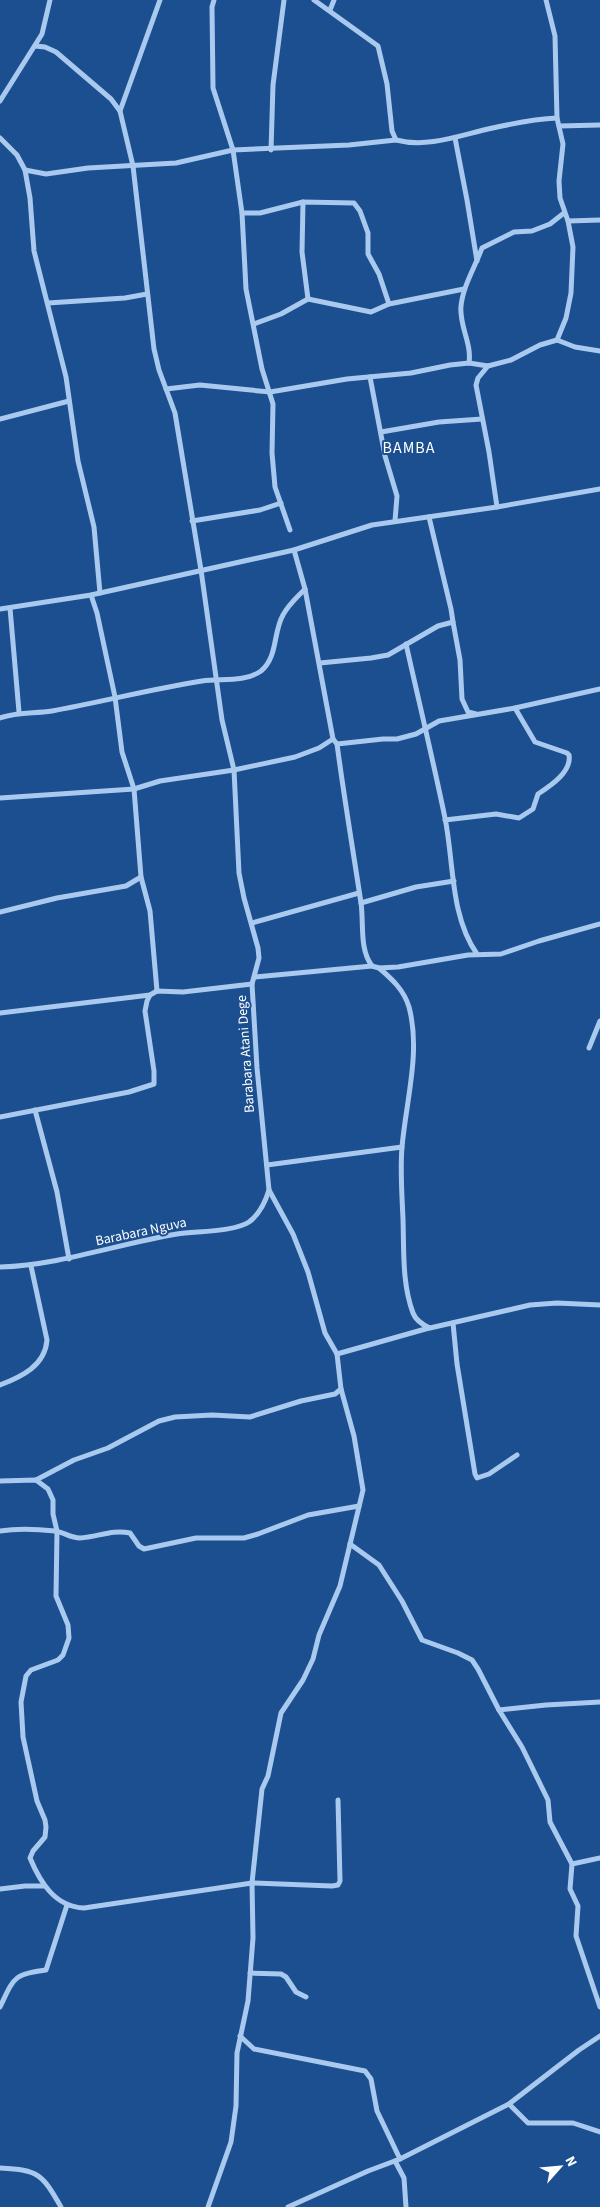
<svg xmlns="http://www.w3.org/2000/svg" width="600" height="2207" font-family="'Source Sans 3',sans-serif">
<rect width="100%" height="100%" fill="#1b4f8f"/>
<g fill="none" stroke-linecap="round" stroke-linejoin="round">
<g stroke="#a9c9ee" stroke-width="5">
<polyline points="214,0 212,7 213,88 233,150 242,213 260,213 303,202 354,203 360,211 368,233 368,254 379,274 389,304"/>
<path d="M314,0L378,46L387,84L392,131L396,140C427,148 458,136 488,129C510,124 534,119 557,118"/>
<polyline points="330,10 334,0"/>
<polyline points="35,46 45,47 56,52 111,99 120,111 133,166 154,349 159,370 175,413 201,570 222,720 234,770 239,873 244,898 258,948 259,958 252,984 257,1068 269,1190 293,1234 308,1272 325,1333 337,1354 341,1389 354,1436 363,1490 340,1586 319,1635 313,1659 303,1680 281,1713 268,1776 262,1789 252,1883 253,1938 248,2001 237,2053 236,2106 231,2142 208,2207"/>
<polyline points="0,101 42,34 50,0"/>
<polyline points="120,111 160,0"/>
<polyline points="559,126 600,125"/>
<polyline points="0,138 17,155 25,170 30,198 34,251 66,377 78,461 94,527 100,593"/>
<polyline points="455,138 467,200 477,261"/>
<polyline points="271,150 273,85 284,0"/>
<polyline points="25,170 46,174 88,168 176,163 233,150 349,145 396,140"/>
<polyline points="303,202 302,252 308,299"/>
<polyline points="242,213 246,289 262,369 273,404 272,453 275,487 290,530"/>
<polyline points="568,221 600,220"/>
<polyline points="48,303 125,298 147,294"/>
<polyline points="254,324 281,314 308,299 371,312 389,304 464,289"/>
<polyline points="557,340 575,347 600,351"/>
<path d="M469,363C472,343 459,326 461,306C463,286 475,267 482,248L514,232L532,231L550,224L564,213"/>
<polyline points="370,377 385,456 397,496 395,521"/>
<polyline points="166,389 200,385 270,392 347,379 411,373 450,365 469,363 488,366"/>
<polyline points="0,419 69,401"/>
<polyline points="381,432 439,422 482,419"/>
<polyline points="497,507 489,452 476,385 478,378 488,366 511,360 540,345 557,340 566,318 571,293 573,247 568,221 560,198 559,181 563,144 557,118 555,36 546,0"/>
<polyline points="192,521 260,510 281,503"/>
<polyline points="10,608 19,712"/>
<polyline points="0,609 91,595 294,550 372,525 497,507 600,489"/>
<polyline points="453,622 460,660 462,699 468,712 476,714"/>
<path d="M406,644C419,702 433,760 445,818C454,862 450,916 477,954"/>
<polyline points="320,663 371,658 388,655 438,626 453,622 451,609 429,517"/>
<path d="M0,718C20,711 33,714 52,711C102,702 151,689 202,681C220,678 244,683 261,671C278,657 273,632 283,615C288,605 297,597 305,589"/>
<path d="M333,739L337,744C344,797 353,850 361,903C364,923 359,949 372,966L379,968L398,967L468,955L501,954L539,941L600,924"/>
<polyline points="337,744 383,739 397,739 416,734 439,721 515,708 600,689"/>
<polyline points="0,798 134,789 160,781 234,770 295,757 319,748 333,739 305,589 294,550"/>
<path d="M445,820L496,814L519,818L533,809L538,794C550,786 572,772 569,755L567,753L535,742L515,708"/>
<polyline points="141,877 150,911 157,991"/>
<polyline points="361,903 416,887 454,881"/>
<polyline points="0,912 57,898 126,886 141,877 134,789 122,752 115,697 97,613 91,595"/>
<polyline points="252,923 359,893"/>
<path d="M379,968C392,979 404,990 409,1007C421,1052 406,1101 402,1147C400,1170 402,1195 403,1219C404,1250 402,1284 413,1313C416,1321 423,1325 430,1328L530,1305L557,1303L600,1305"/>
<polyline points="255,977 372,966"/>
<polyline points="0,1013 150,995 157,991 183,992 252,984"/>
<polyline points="589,1048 600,1021"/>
<polyline points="35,1110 57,1192 69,1259"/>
<polyline points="0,1117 129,1092 154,1084 154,1071 145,1011 147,1001 150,995"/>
<polyline points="267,1165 402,1147"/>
<path d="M0,1267C61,1265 117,1244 177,1234C196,1231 234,1232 249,1222C260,1214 265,1203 269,1190"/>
<polyline points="453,1323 457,1364 475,1474 477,1478 489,1474 517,1455"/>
<polyline points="337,1354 429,1328"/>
<path d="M0,1385C21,1377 45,1366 47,1340L31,1266"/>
<polyline points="36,1480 74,1460 108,1448 159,1421 175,1417 212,1415 250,1417 301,1401 335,1394 341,1389"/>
<path d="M0,1481L36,1480L48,1489L53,1500V1514L57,1531L56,1596L68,1625L69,1638L63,1655L58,1660L31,1670L26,1676L21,1702L23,1737L37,1801L45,1820L46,1827L45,1837L33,1851L30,1858C40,1882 55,1907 84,1908L252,1883L332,1886L338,1885L340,1881L338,1800"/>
<path d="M0,1531C18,1528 37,1529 55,1531C64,1532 70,1538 80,1538C98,1537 112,1529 130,1533L139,1546L144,1549L196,1538H244L258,1534L308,1515L359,1506"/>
<polyline points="350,1544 379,1565 402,1601 422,1640 458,1653 472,1660 478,1669 499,1710 522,1747 548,1800 550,1822 572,1864 570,1889 578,1906 576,1936 600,2007"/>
<polyline points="499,1710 546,1705 600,1702"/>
<polyline points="572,1864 600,1858"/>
<polyline points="0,1889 25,1886 44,1886"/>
<polyline points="250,1973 281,1974 286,1977 296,1992 306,1997"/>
<path d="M0,2007C14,1978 13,1974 46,1970L67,1905"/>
<polyline points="240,2036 254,2049 365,2071 371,2079 377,2111 400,2159"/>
<polyline points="509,2104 528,2123 573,2123 600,2132"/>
<polyline points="395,2161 404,2178 406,2207"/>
<path d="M0,2168C39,2170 42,2174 61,2207"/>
<polyline points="288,2207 368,2171 400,2159 509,2104 579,2050 600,2036"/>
</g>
</g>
<g text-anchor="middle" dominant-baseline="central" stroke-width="4" stroke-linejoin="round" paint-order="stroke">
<g font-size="14" fill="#fff" stroke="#1b4f8f">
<text transform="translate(246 1054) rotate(-94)">Barabara Atani Dege</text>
<text transform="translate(141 1232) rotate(-12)">Barabara Nguva</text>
</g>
<g font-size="16" letter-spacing="1" fill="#fff" stroke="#1b4f8f">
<text x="409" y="448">BAMBA</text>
</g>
</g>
<g transform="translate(560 2167) rotate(63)" stroke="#1b4f8f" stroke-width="4" paint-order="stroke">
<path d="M0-4L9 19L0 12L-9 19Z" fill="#ffffff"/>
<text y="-8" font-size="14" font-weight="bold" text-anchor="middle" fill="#ffffff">N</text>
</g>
</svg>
